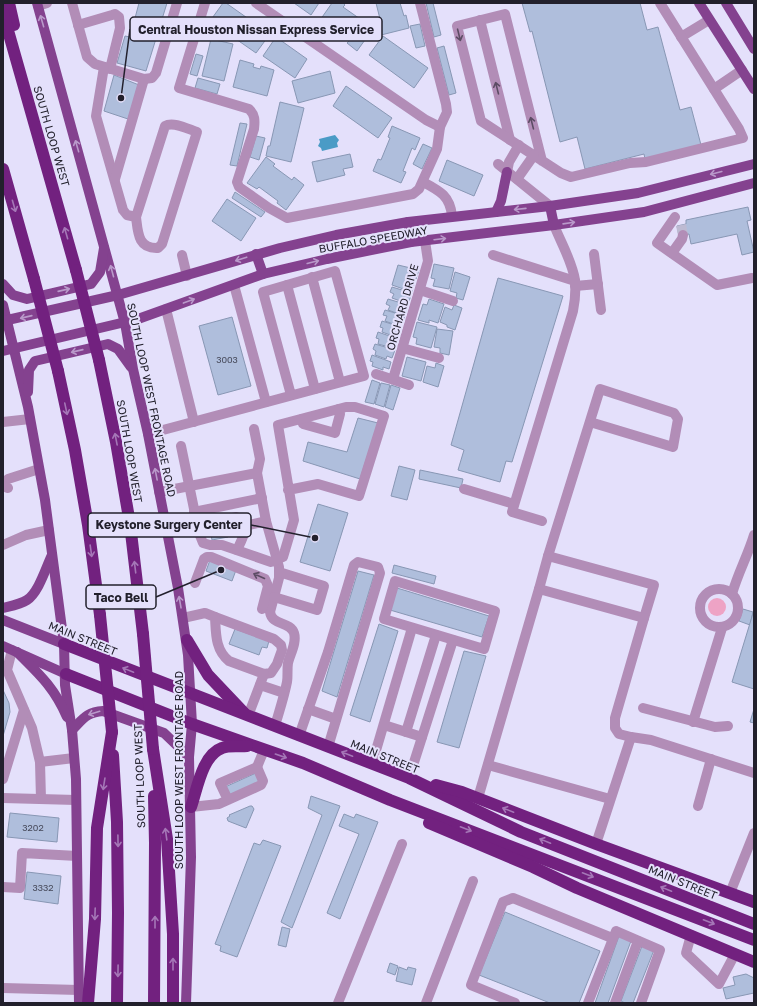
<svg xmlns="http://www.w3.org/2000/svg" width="757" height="1006" font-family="'Golos Text',sans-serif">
<rect width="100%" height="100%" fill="#e4e0fb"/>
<circle fill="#eea3c5" cx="717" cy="607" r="9"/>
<polygon fill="#4a9bc6" points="335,135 339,140 337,143 338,147 322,151 321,148 318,146 320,142 319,139"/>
<g fill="#afbedc" stroke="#8897b4">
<polygon points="139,3 167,3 146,71 117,63 125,36 130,37"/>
<polygon points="223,3 226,3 270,34 256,53 210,21"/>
<polygon points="294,3 319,3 311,15"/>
<polygon points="332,3 343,3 345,5 343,7 363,21 364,19 375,26 357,51 347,43 349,41 330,27 327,30 318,23"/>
<polygon points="376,3 400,3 404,16 406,15 409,28 381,35 378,23 381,23"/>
<polygon points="426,3 433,3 441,35 434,37"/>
<polygon points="522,3 640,3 647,30 658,27 680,110 691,107 701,145 645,159 644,154 585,169 577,137 560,142 532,31 530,32"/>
<polygon points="420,24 425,46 416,48 410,26"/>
<polygon points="383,36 428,68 414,88 369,55"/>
<polygon points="276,37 307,59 295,78 263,56"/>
<polygon points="211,39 233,44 224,81 202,76"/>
<polygon points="444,46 456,93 449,95 437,48"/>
<polygon points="196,54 203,56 197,76 190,74"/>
<polygon points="240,60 254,64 253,67 260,69 261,66 274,70 267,96 233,87"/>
<polygon points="330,71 335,93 298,103 292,81"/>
<polygon points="114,75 139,85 128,119 104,111"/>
<polygon points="198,78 220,84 217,94 195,88"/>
<polygon points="346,86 392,118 378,138 333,106"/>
<polygon points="280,102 304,108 291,162 266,156 268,146 270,146"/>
<polygon points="240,123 247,124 237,166 230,165"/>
<polygon points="392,126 420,138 415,150 412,148 403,171 406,172 401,183 373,171 378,159 381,160 390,138 388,137"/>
<polygon points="256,136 265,138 259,160 250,157"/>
<polygon points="423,144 432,148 422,169 413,164"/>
<polygon points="350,154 353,167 343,169 345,175 317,182 312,162"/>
<polygon points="266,157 275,164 273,166 292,180 294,177 304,185 286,210 277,203 278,201 259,187 257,189 247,183"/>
<polygon points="447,160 483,175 474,196 439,181"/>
<polygon points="235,192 265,212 261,217 232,198"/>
<polygon points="227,199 256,218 241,241 212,221"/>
<polygon points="748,207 751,220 747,221 754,252 742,255 737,234 691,244 689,234 679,236 677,226 686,224 686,220"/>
<polygon points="434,264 454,268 449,289 433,286 435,279 431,278"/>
<polygon points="398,265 419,270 416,279 410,277 409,283 414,284 412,292 392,285"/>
<polygon points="455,272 470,277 463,300 456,298 457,293 450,291"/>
<polygon points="498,278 563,296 512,462 506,461 500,482 458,470 464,450 451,445"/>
<polygon points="392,287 412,293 409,301 404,299 403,302 392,298 394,294 390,292"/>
<polygon points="388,299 408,305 405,313 400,311 399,314 388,310 390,306 386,304"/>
<polygon points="429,299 444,304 438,323 429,320 429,323 418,320 423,304 427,305"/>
<polygon points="454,305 462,308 455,330 447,327 447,325 440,322 445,307 452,310"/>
<polygon points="385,310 405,316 402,323 397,322 396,325 385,321 387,316 383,315"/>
<polygon points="232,317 251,386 218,395 199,326"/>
<polygon points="382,321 401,327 399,335 394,333 393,336 382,332 383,328 380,327"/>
<polygon points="417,322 437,327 431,348 416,344 417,338 413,337"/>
<polygon points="437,329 453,331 449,355 440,353 440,348 434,347"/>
<polygon points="378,332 398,339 395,347 390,345 389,347 378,344 379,339 376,338"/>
<polygon points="375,344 395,350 392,358 387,356 386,359 375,355 376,351 373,349"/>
<polygon points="372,355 391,362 389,369 383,367 383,370 372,366 373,362 370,361"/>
<polygon points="407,357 426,362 421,381 402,376"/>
<polygon points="436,363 444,366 438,387 423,382 427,366 435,368"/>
<polygon points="372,380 380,383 374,404 365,402"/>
<polygon points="381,383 390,385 384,407 375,404"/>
<polygon points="391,385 400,388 393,410 385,407"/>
<polygon points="358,418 378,423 360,479 303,461 308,442 347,452"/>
<polygon points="399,466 415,470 407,500 391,496"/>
<polygon points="420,470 463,479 461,488 419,479"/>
<polygon points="318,504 348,513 330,571 300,562"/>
<polygon points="235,519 238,533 227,535 228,537 212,540 209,525"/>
<polygon points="210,560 236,570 232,581 206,571"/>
<polygon points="394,565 436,576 434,584 392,573"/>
<polygon points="358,571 374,575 337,697 322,691"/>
<polygon points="397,588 489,616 482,637 390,610"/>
<polygon points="743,609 753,612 750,625 739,621"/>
<polygon points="754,610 754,689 732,682"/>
<polygon points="379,624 398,631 370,722 350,715"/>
<polygon points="235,629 269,641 267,648 262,647 259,655 229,644"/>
<polygon points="464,651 486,656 459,748 437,742"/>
<polygon points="3,690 9,703 10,712 3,736"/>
<polygon points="754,709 754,723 750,722"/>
<polygon points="256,773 260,782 229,796 225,787"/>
<polygon points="311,796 340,806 292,928 281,922 322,815 308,808"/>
<polygon points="250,806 252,806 254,809 246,828 228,821 227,818 230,816 229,815"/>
<polygon points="10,813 59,818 57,842 7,837"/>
<polygon points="344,814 354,818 356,814 378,822 340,919 327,913 359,834 339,826"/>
<polygon points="263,840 281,846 237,957 220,951 221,946 215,944 254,843 260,845"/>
<polygon points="27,872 61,876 58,904 24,899"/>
<polygon points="505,912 600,951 579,1003 550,1003 479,975"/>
<polygon points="282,927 290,929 286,947 278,945"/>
<polygon points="619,936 631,941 608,1003 595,1003"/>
<polygon points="642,946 654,950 633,1003 625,1003 621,1001"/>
<polygon points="390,963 398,966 395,975 387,972"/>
<polygon points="399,967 407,970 408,967 416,969 412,985 396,981"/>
<polygon points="746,974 754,978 754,993 726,999 723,988 735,985 733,977"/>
</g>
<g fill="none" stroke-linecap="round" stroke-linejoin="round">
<polyline stroke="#bdbad2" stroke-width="10" stroke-dasharray="10 5" stroke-linecap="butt" points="681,225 683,235"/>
<g stroke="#b28db7" stroke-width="10">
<polyline points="72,3 87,57 95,64 144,79 152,78 156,73 177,3"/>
<path d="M205,3L179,88L249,109C255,115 255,120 254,129L237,182L239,187L269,208L287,218L413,194L419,189L437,149L440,127L447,112L446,104L420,3"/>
<polyline points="256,3 426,120 440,127"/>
<polyline points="38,6 47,3"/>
<polyline points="480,20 510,140"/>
<polyline points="78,25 112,15 115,14 119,17 120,28 110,69"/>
<polyline points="681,37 709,20"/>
<path d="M104,67L96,116L123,210L127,215L136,217L165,126C173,121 188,129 197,132L162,244L158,248C138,249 138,233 136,217"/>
<polyline points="714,89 742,70"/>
<polyline points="542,161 505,14 457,26 481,121 561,173 571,177 630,163 646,162 743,138 739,129 660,3"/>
<polyline points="498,164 550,206"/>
<polyline points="507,172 509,162 519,145"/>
<polyline points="115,179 144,79"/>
<polyline points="517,179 534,155"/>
<path d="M423,182C440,191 450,196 452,216"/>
<polyline points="675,217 657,243 717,285 752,278"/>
<polyline points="672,253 682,239 683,235"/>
<polyline points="594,254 601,310"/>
<polyline points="182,255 187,276"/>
<polyline points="493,255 575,281"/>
<polyline points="312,277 340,382"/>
<polyline points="234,285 266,402"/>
<polyline points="287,285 315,389"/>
<polyline points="575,286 598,284"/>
<polyline points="420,290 453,301"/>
<polyline points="166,309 194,422"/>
<polyline points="402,348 439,358"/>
<polyline points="376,374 409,385"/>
<polyline points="393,379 426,268 428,261 425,241"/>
<polyline points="302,419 303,424 335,433 340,414 339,409"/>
<polyline points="3,422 30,419"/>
<path d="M254,429L260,459L257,473L266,521L279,567V578L270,612C272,626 290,621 294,633C297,643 290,654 288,663C287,669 288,676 287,682C284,697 279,712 275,726"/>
<path d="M148,434C220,415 292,395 364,376L335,271L263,292L291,395"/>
<polyline points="181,446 199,533 203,543 210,545 222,545 271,562 283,557 294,520 278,425 346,407 355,407 384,416 359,496 318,484 288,490"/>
<polyline points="8,479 39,469"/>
<polyline points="3,486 8,488"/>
<polyline points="464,489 514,504"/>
<polyline points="159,492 257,473"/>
<polyline points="194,512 262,498"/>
<path d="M542,521L512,512L573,311C575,301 576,291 575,280C572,261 561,243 554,225"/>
<path d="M197,526L236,517C252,524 242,539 237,550"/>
<polyline points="245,526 266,521"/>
<polyline points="3,545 26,535 49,530"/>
<polyline points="548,556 600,389 674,413 678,419 673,447 590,422"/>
<polygon points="395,581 495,611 484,649 384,619"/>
<polyline points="195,583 204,559 207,557 211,557 265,579 268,586 262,609"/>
<circle cx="719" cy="608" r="19"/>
<polyline points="539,589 548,556 654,585 644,618"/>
<path d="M732,594C738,573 748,555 754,535"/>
<polyline points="274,597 317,610 324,586 279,572"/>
<polyline points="215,617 274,639 281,645 282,650 277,664 271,673 264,674"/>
<path d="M183,618L205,613L215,617C216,633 215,650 229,661L264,674L248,716"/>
<polyline points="12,650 7,670 32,728 40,762 41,799"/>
<polyline points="260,685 284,693"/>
<polyline points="643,708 715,727 728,726"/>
<polyline points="308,709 336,719"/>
<polyline points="693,722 722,628"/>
<polyline points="384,725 422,737"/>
<polyline points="406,732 436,635"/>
<polyline points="299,736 328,652 354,565 358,562 378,567 380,573 328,747"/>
<polyline points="40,762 74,758"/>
<polyline points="372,764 412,628"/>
<polyline points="488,765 610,799"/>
<polyline points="257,767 264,750"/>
<polyline points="409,778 453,640"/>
<polyline points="3,779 24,710"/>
<polyline points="3,798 76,800"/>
<polyline points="478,798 539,589 644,618 615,718 615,728 619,734 631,737"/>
<polyline points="698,806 711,759"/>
<polyline points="191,807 219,804 261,785 263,781 257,767 220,783 228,800"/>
<polyline points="596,844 631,737 651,740 754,773"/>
<polyline points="3,887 20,888 22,853 77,856"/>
<polyline points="730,893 754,833"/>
<polyline points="691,935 686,953 719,984 735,954"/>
<polyline points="3,988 79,990"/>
<polyline points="338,1003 402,844"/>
<polyline points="426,1003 473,881"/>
<polyline points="515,1003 471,985 503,902 513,898 612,938"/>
<polyline points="588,1003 616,931 660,950 641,1003"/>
<polyline points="615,1003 638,941"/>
</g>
<g stroke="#84428f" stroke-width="10">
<polyline points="37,3 125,323 133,369 148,434 178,588 188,655 192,724 189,757 191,857 186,1003"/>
<polyline points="699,3 754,89"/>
<polyline points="726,3 754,49"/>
<polyline points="550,206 554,225"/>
<polyline points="496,212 501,201 507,172"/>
<polyline points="408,222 411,242"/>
<polyline points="256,254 263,274"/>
<polyline points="3,284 13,295 27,299 91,284 100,272 104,248"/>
<polyline points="3,305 28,407 45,500 64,644 65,685 72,730 76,779 79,1003"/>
<polyline points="3,321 118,295 280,248 336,235 408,222 550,206 638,193 754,164"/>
<polyline points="3,351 138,319 263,274 327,259 411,242 554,225 644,212 754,183"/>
<polyline points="28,392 29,370 35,361 108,344 118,349 131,367"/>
<path d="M3,608C11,606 21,604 27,600C39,592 46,567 52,555"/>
<polyline points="3,620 64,644"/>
<polyline points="3,646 66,674"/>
<path d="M17,652C39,674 54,687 67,717"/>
<path d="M72,730C83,719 87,712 103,711L164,733L189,757"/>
</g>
<g stroke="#72217f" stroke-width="12">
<polyline points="9,3 14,25"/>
<polyline points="3,13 76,270"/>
<polyline points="3,169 34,279"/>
<polyline points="99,360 116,442 130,524 143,634"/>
<polyline points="58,371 75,450 88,525 100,615"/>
<polyline points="187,640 208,675 244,713"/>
<polyline points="64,644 409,778 521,832 754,924"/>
<polyline points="66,674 192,724 303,763 390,800 754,940"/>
<polyline points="153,749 167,839 173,934 173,1003"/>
<polyline points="113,755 117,822 118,913 117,1003"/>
<polyline points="436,785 462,792 596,844 754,902"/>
<polyline points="154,796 155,843 154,1003"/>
<path d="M191,807C197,790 202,755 222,748C229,745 239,747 247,746"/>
<polyline points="429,823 533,867 577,888 754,962"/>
<polyline points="88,1003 95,919 97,828 112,732"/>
</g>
<g stroke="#72217f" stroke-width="12">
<polyline points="76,270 99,360"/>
<polyline points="34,279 58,371"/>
<polyline points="100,615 112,732"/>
<polyline points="143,634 153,749"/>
</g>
</g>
<defs><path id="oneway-shaft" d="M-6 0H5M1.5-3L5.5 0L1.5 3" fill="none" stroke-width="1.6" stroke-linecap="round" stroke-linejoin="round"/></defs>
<g stroke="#b999ca">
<use href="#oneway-shaft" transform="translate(42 21) rotate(-106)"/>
<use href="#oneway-shaft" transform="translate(77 146) rotate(-106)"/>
<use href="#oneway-shaft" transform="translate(716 173) rotate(166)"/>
<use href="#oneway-shaft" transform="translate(520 209) rotate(174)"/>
<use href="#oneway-shaft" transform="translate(569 223) rotate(-8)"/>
<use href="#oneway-shaft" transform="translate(440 239) rotate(-7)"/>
<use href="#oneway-shaft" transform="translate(241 259) rotate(162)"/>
<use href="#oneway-shaft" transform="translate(313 262) rotate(-14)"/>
<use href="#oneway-shaft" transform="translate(112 271) rotate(-105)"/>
<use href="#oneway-shaft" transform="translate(64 290) rotate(-13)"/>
<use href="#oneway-shaft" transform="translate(189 301) rotate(-20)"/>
<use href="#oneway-shaft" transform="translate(26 317) rotate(167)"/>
<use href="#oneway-shaft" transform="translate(77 351) rotate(167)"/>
<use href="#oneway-shaft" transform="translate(156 474) rotate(-101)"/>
<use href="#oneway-shaft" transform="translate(180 602) rotate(-100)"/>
<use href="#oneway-shaft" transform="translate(94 713) rotate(163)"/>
</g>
<g stroke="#5c4c64">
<use href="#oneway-shaft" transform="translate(459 35) rotate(76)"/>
<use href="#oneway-shaft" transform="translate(497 88) rotate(-104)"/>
<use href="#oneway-shaft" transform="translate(532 123) rotate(-104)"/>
<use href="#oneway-shaft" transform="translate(259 576) rotate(-156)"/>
</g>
<g stroke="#a577b7">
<use href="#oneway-shaft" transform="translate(14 206) rotate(74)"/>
<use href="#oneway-shaft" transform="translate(66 233) rotate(-106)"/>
<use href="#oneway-shaft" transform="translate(66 409) rotate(78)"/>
<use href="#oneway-shaft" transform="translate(116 439) rotate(-101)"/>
<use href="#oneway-shaft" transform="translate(91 551) rotate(82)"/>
<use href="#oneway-shaft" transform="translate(135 567) rotate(-97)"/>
<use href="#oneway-shaft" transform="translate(128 670) rotate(-158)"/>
<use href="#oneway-shaft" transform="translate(347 754) rotate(-159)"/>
<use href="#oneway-shaft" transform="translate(281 756) rotate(19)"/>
<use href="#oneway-shaft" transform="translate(104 784) rotate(99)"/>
<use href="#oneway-shaft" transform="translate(508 810) rotate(-159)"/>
<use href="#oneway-shaft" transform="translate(466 829) rotate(21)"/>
<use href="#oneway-shaft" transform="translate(166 834) rotate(-98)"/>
<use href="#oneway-shaft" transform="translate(118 841) rotate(89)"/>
<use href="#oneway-shaft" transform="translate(545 841) rotate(-158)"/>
<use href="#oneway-shaft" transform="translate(588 875) rotate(21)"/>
<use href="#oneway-shaft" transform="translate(666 889) rotate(-158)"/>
<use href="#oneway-shaft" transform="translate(95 914) rotate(92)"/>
<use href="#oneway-shaft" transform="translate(155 922) rotate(-90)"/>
<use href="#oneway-shaft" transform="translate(709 922) rotate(21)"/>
<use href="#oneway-shaft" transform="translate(173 964) rotate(-90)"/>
<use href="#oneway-shaft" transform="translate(118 971) rotate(91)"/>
</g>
<g text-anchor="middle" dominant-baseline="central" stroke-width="4" stroke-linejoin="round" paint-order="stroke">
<g font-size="9" fill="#454858">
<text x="227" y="359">3003</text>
<text x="33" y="827">3202</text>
<text x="43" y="887">3332</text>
</g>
<g font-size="11" fill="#22202c" stroke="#e4e0fb">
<text transform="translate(52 136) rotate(74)">SOUTH LOOP WEST</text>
<text transform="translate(373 239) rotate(-10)">BUFFALO SPEEDWAY</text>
<text transform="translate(402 307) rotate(-74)">ORCHARD DRIVE</text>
<text transform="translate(152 400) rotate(78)">SOUTH LOOP WEST FRONTAGE ROAD</text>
<text transform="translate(130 451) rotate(80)">SOUTH LOOP WEST</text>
<text transform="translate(83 638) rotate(22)">MAIN STREET</text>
<text transform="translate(385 756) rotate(22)">MAIN STREET</text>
<text transform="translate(178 770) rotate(-90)">SOUTH LOOP WEST FRONTAGE ROAD</text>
<text transform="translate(139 776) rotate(-92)">SOUTH LOOP WEST</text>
<text transform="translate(683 882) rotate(22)">MAIN STREET</text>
</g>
</g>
<path fill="none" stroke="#22202c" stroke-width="1.5" d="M121 98L130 29M315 538L251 525M221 570L156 597"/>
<g fill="#22202c" stroke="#e4e0fb" stroke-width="1.5">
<circle cx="121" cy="98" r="4"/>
<circle cx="315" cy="538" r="4"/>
<circle cx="221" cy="570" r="4"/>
</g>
<g fill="#e4e0fb" stroke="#22202c" stroke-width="1.5">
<rect x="130" y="17" width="252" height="24" rx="4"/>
<rect x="88" y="513" width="163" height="24" rx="4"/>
<rect x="86" y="585" width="70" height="24" rx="4"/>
</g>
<g font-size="12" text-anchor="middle" font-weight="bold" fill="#22202c">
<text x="256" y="34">Central Houston Nissan Express Service</text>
<text x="169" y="529">Keystone Surgery Center</text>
<text x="121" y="602">Taco Bell</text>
</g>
<rect width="757" height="1006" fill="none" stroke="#22202c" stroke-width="8"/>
</svg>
